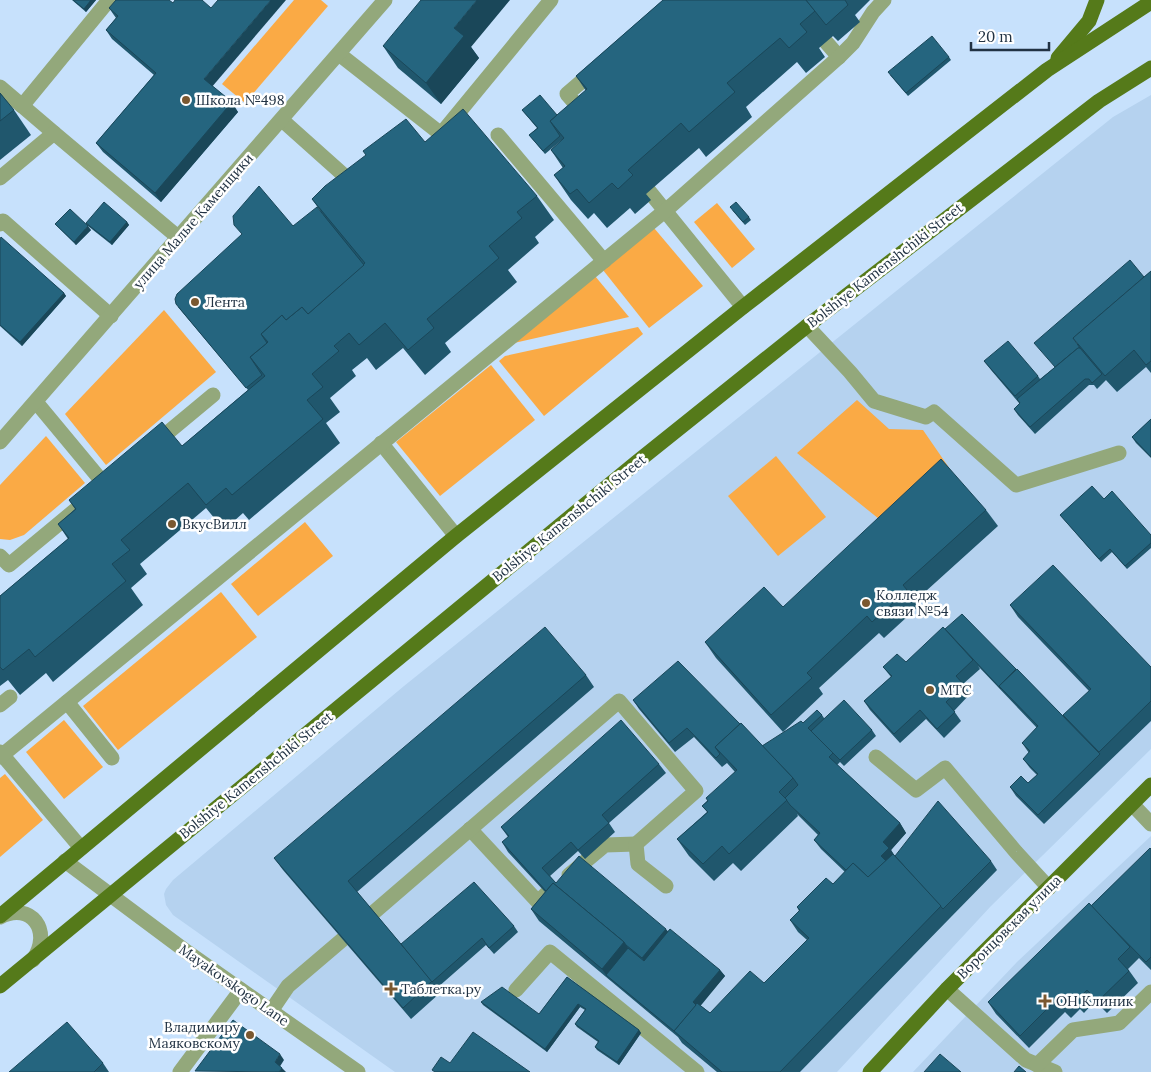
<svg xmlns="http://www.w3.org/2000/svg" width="1151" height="1072" font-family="Lora,serif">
<rect width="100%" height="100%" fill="#c7e1fc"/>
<g fill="#b5d2ef">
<polygon points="1151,95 1151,749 991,906 837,1072 395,1072 173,915 166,905 164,894 166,889 173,880 404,686 1113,117"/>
<polygon points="1151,836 1151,1072 913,1072 1017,962"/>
</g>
<g fill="#faaa45">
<polygon points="294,0 321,0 328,6 245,103 222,84"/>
<polygon points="717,203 755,249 732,268 694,222"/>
<polygon points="654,228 703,286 649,328 603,270"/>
<polygon points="595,276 629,317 514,343"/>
<polygon points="164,310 216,372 106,465 65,414"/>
<polygon points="638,327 643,334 544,416 499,361 505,356"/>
<polygon points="491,365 535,420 440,496 396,442"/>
<polygon points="857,400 889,429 923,430 952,472 889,527 797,453"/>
<polygon points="46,436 85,483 24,535 10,540 0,539 0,485"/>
<polygon points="776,456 826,517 778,556 728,496"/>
<polygon points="305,522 333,556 258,616 231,584"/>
<polygon points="221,592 257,637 118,750 83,706"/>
<polygon points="64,720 103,767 64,799 26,752"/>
<polygon points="5,774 43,820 0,857 0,778"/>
</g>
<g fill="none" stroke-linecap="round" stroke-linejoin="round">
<g stroke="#93a87b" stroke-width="15">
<polyline points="826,42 839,57"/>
<polyline points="339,54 441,134 551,0"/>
<polyline points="0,87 54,133"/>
<polyline points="22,106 109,0"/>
<polyline points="587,117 567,94 595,70"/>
<polyline points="282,120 357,187"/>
<polyline points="498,135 604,261"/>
<polyline points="0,178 54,133 179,238"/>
<polyline points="649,191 743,307"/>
<polyline points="0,224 3,221 111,316"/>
<polyline points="807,326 850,372 874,401 926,417 934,412 1016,485 1119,453"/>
<polyline points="36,402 105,485"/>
<polyline points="0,442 385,0"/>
<polyline points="381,443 456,536"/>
<polyline points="154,444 213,395"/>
<polyline points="0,556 9,565 85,502"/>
<polyline points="67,702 112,758"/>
<polyline points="0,705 10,697"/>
<polyline points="0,752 81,848"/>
<polyline points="0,757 672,205 839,57 853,43 873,12 884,0"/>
<polyline points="876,757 916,790 945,768 1016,852 1049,888"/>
<polyline points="1132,804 1151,824"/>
<polyline points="470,829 538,902 546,894"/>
<polyline points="65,861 187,952 358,1072"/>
<polyline points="569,875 605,845 636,844"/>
<polyline points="373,913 619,701 696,791 636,844 638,864 666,886"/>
<path d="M0,917C31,901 53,931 33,960"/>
<polyline points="947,989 1026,1060 1055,1072"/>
<polyline points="516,990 550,952 697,1072"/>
<polyline points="271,1011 288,986 342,940"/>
<polyline points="1037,1065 1073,1030 1119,1023 1151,992"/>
<polyline points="180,1072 241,990"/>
</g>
<g stroke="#557a1a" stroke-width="15">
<polyline points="1058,58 1089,21 1097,0"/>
<polyline points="0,916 456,536 743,307 1047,70 1151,2"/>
<polyline points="0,986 637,462 807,326 1099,101 1151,68"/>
<polyline points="870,1072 947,989 1151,785"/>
</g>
</g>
<g fill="#20576d">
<polygon points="72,0 96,0 86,12"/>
<polygon points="663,0 870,0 855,15 860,22 838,41 831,34 833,36 819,48 825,57 806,73 797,62 746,107 752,117 706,157 699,148 646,194 651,200 635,214 630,208 607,228 594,213 588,219 571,200 554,175 563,168 551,150 563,139 545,154 529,135 537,128 522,110 557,115 586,91 576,76"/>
<polygon points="109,8 212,86 238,112 161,202 103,152 96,143 154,75 112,39 106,30 116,18"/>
<polygon points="383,46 471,47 479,58 441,104 398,68"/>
<polygon points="949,57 951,60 908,96 890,75"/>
<polygon points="0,93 14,110 31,135 0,160"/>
<polygon points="425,142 537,196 554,220 535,237 539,243 508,270 517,282 445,343 451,352 425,375 403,348 376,370 367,358 352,370 356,376 330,398 340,412 326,423 340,443 249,520 243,513 224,530 206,508 140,564 147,574 131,588 143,605 53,682 46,673 20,695 8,680 0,686 0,596 68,539 58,524 75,509 69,500 182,446 248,390 178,307 293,226 323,215 312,199"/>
<polygon points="732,210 749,217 751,220 745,225"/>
<polygon points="127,222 129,225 112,245 88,226 86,223"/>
<polygon points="55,224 91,230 76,245"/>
<polygon points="0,239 64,293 66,296 22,346 0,326"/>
<polygon points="1151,271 1151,373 1146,367 1117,392 1105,379 1106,380 1097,389 1094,385 1089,385 1035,434 1018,415 1014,409 1020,403 1019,403 991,370 984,361 1038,376 1040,379 1055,367 1144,277"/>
<polygon points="1151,419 1151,458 1136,443 1132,437"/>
<polygon points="1104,499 1151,535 1151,548 1127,569 1112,552 1101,562 1060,515"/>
<polygon points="986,510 998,526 915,601 919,606 884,638 879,633 819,688 823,694 783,732 716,658 705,642 783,607"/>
<polygon points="1010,605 1151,667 1151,721 1044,824 1016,796 1010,787 1028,783 1037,775 1030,768 1023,759 1029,753 1022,743 1037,728 978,666 980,669 963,684 970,694 954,711 961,721 944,738 926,719 900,743 870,710 864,701 891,677 883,667 906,662 945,629 1016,669 1064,717 1089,691 1018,617"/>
<polygon points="586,675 594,687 357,892 401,944 514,926 518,932 494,954 486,945 437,988 440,993 411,1019 283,870 274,858"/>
<polygon points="633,700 740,724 762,746 803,723 822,715 824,718 872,730 876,736 844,766 840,762 837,765 900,823 906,833 891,850 895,856 991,861 997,870 950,918 800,1072 717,1072 682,1043 678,1037 539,921 531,909 545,892 508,852 502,842 508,837 501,827 659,764 666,773 609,823 615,832 585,859 578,851 550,876 556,883 668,931 720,970 725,976 700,1005 710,1013 764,983 807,940 798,932 790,920 799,911 797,907 833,884 845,872 821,849 814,840 818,835 797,814 798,816 741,871 733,863 714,881 689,856 677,839 707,812 702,806 735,772 727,763 722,767 694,737 675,752 639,709"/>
<polygon points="1151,849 1151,970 1137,956 1139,958 1128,969 1138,983 1107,1013 1095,1001 1084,1013 1080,1009 1071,1018 1065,1012 1029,1048 996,1014 988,1002"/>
<polygon points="567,977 639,1030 641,1033 619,1065 597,1050 595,1047 598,1042 577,1027 575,1024 585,1010 580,1007 547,1052 483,1005 481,1002 539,1014"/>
<polygon points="103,1063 109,1072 9,1072"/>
</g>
<g fill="#1a4759">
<polygon points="91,0 96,0 86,12 84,9"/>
<polygon points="271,0 286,0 211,88 204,79"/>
<polygon points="477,0 510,0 471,47 479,58 441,104 426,83 454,28"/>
<polygon points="232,102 238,112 161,202 155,193"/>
<polygon points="127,222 129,225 112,245 110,242"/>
<polygon points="88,226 91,230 76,245 74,242"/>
<polygon points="64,293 66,296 22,346 20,342"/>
<polygon points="900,823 906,833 891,850 895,857 889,864 881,856 883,842"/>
<polygon points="666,929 672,938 648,967 642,958"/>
<polygon points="624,942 632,954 606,975 602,969"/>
<polygon points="720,970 725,976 698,1009 693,1002"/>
<polygon points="578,1004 580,1007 547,1052 545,1049"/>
<polygon points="639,1030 641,1033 619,1065 617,1062"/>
<polygon points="280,1054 284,1060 279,1068 275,1062"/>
<polygon points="282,1068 286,1072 279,1072"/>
</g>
<g fill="#25657f" stroke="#1a4759">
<polygon points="73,0 91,0 84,9"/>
<polygon points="116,0 169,0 173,3 175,0 202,0 211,8 218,0 271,0 204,79 232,102 155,193 96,143 156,73 106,30 118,16 109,8"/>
<polygon points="421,0 477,0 454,28 464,36 426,83 383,46"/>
<polygon points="663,0 806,0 815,11 800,24 807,32 789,48 780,38 727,83 735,92 689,132 681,123 628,170 633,175 618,189 612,183 589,203 577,189 570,194 554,175 565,166 551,150 564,138 550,121 587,89 576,76"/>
<polygon points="806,0 845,0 848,5 826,25"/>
<polygon points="932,36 949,57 906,93 888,72"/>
<polygon points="0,93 14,110 0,121"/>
<polygon points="540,95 557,115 550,121 560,136 543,151 529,135 538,128 522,110"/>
<polygon points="463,109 537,196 517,212 522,218 489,246 499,258 427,319 434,328 408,350 385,323 359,345 349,333 334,346 339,351 312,374 323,387 307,400 323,419 232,495 226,488 206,505 188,483 121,540 130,550 112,564 126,581 35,657 29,649 3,670 0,667 0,596 69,538 58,524 76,509 69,500 162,422 182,446 265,376 250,357 268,342 261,334 282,315 286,320 302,307 308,314 365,263 312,199 325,186 366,155 363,151 406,119 425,142"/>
<polygon points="259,186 293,226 317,207 364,265 308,314 302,307 286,320 282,315 261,334 267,343 250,357 262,375 246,388 176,304 175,299 177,294 242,234 234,225 233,216"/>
<polygon points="104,202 127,222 110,242 86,223"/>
<polygon points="736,202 749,217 743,222 730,207"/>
<polygon points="70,209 88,226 74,242 55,224"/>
<polygon points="1,237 64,293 20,342 0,325 0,239"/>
<polygon points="1130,260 1144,277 1073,338 1080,348 1078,348 1055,367 1034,343"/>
<polygon points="1151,271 1151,361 1146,365 1134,350 1105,376 1073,338"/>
<polygon points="1008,341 1038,376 1015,396 984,361"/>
<polygon points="1078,348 1080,348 1102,374 1092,383 1089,379 1085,379 1030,427 1014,409 1020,403 1017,399"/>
<polygon points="1151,419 1151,457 1132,437"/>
<polygon points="941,459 986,510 903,585 907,590 872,622 867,616 807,673 812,678 771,715 705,642 764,587 783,607"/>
<polygon points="1092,486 1104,499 1112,491 1151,535 1151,543 1125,566 1110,549 1099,559 1060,515"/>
<polygon points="1053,565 1151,667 1151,701 1099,752 1063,715 1091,689 1010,605"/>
<polygon points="962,614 1016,669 999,686 1001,689 945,629"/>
<polygon points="545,627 586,675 348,881 432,981 403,1008 274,858"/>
<polygon points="943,627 973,660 956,676 964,685 946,702 955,712 937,729 920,710 894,734 864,701 892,676 883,667 897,654 906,662"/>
<polygon points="678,661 740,724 715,747 720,754 716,758 687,728 669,743 633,700"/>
<polygon points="1017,669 1100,754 1038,815 1010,787 1021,776 1028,783 1038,774 1023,759 1030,751 1022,743 1038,726 999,686"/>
<polygon points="844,700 872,730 840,760 811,731"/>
<polygon points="817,710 822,715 808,728 833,753 829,757 900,823 883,842 889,848 881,856 886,861 868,877 853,863 846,870 814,840 820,833 790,805 785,798 798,785 793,778 762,746 801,721 803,723"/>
<polygon points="621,720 659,764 602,815 609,823 578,850 571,842 542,868 556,883 579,856 666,929 642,958 626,945 624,942 553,883 546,891 502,842 509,836 501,827"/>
<polygon points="741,723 793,778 779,792 787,800 729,854 722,846 703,864 677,839 708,812 702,806 708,801 706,798 737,770 715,747"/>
<polygon points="938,801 991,861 943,909 895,856"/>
<polygon points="1150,848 1151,849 1151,957 1146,962 1091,906"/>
<polygon points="893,854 941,906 780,1072 722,1072 674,1031 697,1003 710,1013 750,971 764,983 809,938 790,920 800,910 797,907 826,878 833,884 853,863 868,877"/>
<polygon points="474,882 514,926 489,948 482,938 432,982 401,944"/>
<polygon points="553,883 624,942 602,969 531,909"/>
<polygon points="1089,903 1130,947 1118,959 1129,971 1098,1001 1087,990 1076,1001 1071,997 1062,1006 1056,1000 1020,1036 988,1002"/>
<polygon points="670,929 720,970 693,1002 696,1005 674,1031 606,975 628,948 644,961"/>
<polygon points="567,977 639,1030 617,1062 595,1047 599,1041 575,1024 586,1009 578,1004 545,1049 481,1002 502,987 539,1014"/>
<polygon points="233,1020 280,1054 275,1062 282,1068 279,1072 195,1071"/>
<polygon points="67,1022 103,1063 94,1072 9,1072"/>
<polygon points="473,1032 530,1072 435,1072 432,1070 441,1057 450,1063"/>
<polygon points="940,1054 961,1072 924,1072"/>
<polygon points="1019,1066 1026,1072 1014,1072"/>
</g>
<g fill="#7a5830" stroke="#fff" stroke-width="2">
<circle cx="186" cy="100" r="5"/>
<circle cx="195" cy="302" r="5"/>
<circle cx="172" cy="524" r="5"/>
<circle cx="866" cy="603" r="5"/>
<circle cx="930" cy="690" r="5"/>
<path d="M388.5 981.5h5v5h5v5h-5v5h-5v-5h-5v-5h5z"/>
<path d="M1042.5 993.5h5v5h5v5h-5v5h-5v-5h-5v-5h5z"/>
<circle cx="250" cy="1035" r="5"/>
</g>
<g text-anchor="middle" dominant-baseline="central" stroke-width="5" stroke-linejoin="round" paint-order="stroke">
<g font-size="14" fill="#213243" stroke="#fff" text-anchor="start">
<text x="196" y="100">Школа №498</text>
<text x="205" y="302">Лента</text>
<text x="182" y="524">ВкусВилл</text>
<text x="876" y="595">Колледж<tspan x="876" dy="16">связи №54</tspan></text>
<text x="940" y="690">МТС</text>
<text x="401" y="989">Таблетка.ру</text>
<text x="1056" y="1001">ОН Клиник</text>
<text x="240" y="1027" text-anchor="end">Владимиру<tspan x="240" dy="16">Маяковскому</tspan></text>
</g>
<g font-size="14" fill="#213243" stroke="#fff">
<text transform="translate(193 221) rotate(-49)">улица Малые Каменщики</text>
<text transform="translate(885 265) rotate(-38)">Bolshiye Kamenshchiki Street</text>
<text transform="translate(569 518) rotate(-39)">Bolshiye Kamenshchiki Street</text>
<text transform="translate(256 775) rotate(-39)">Bolshiye Kamenshchiki Street</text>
<text transform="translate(1009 927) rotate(-45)">Воронцовская улица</text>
<text transform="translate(234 985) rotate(35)">Mayakovskogo Lane</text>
</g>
</g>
<path d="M971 42v8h78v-8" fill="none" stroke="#213243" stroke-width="2.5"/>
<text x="978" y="42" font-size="15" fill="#213243" stroke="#ffffff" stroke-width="4" paint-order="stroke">20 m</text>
</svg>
